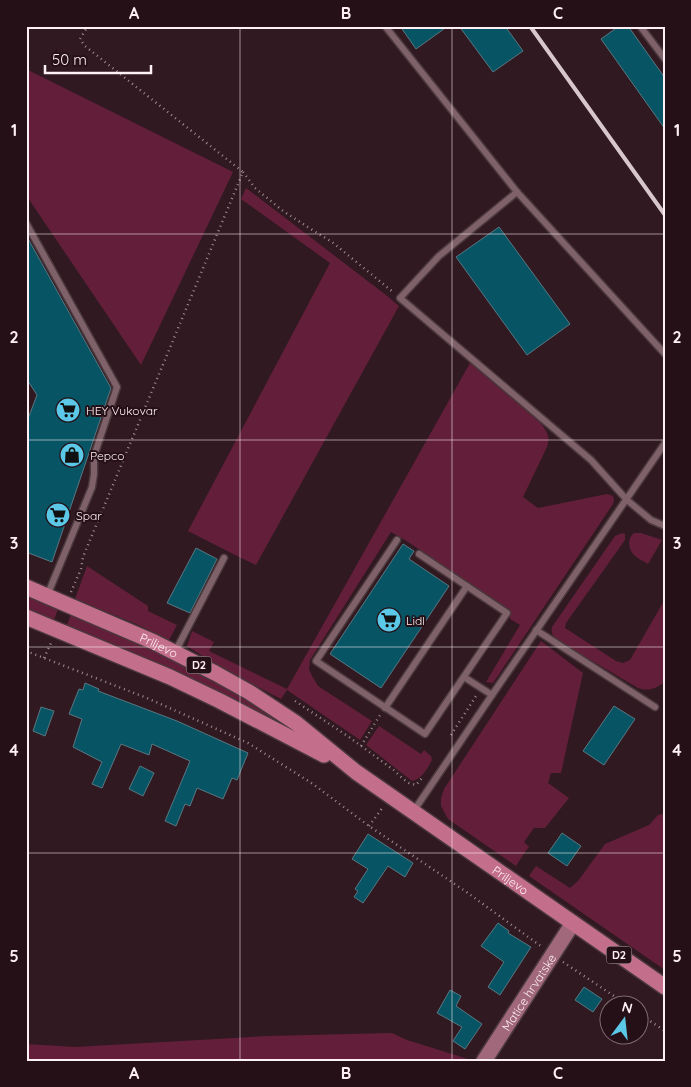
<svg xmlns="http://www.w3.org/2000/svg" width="691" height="1087" font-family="Quicksand,sans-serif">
<rect width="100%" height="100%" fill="#301920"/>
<g fill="#631f39">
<polygon points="26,69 233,172 141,365 26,195"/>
<polygon points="246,188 386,295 399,306 256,565 239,557 188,531 330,263 241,199"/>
<path d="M470,363L540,422C546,431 551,435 547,447L523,497L538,508L607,494L613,496L614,500L613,504L493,683L486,682L520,625L510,619V612L507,608L405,540L391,532L310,660L309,669L311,674L318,686L372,721L360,740L287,690L281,699L221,668L187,646L192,631L214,642L209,651L287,689Z"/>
<path d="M622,533L625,534V540L566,623L565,628L616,661L623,663L630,660L665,599V682C657,688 648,692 638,688L560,642C555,638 550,634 552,627L615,536Z"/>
<path d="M634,533H641L662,540L648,564C644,561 638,559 634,555C628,549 627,538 634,533Z"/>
<polygon points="87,566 148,606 148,611 177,625 169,640 136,624 75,599"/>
<polygon points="26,596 58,609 54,620 26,609"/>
<path d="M71,614C141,645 212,675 276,718L275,720H272L203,684L67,625Z"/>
<polygon points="541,641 583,673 561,773 551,773 548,783 569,798 545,828 534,828 524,842 529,847 525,852 516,866 448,819 441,806 441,798 444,789"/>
<path d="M379,726L421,754L424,750L432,757L431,758L432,760C427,769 422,779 412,781L366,745Z"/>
<polygon points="665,813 665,970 529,876 536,866 570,888 578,881 605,844 649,825 658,815"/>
<polygon points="392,1033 407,1040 468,1059 467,1061 26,1061 26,1044 75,1047 268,1036"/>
</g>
<g fill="#075465" stroke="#597781">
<polygon points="400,26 448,26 416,49"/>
<polygon points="459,26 505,26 523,51 493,72"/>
<polygon points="619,26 628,26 665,78 665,129 601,39"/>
<polygon points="499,227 570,324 527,355 456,257"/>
<polygon points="26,235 111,388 52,562 26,552 26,424 37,395 26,378"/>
<polygon points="403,544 414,551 409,559 449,586 381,688 330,654"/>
<polygon points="196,548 217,559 190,613 167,603"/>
<polygon points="85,683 99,689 98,691 177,721 248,753 237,780 232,778 223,799 197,788 190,806 185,804 176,826 165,821 190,761 152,744 149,755 121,744 102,788 92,784 102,762 73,747 82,719 69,714 79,689 83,690"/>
<polygon points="614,706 635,719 604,765 583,751"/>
<polygon points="41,707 54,711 45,736 33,731"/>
<polygon points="140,766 154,773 143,796 129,789"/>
<polygon points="562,833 581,846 567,866 548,853"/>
<polygon points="368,834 413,863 405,877 388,866 363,903 354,897 358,891 355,889 368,869 352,859"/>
<polygon points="498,923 509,931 508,933 531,947 500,995 488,987 504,962 481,946"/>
<polygon points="584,987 602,999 593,1012 575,1000"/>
<polygon points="450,990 461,996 456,1006 482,1024 465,1049 453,1041 462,1027 437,1013"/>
</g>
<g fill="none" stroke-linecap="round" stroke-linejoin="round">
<defs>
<g id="service">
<polyline points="385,26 517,192 665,354"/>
<polyline points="640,26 665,59"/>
<polyline points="517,192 439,256 400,298 591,460 627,500 651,520 665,526"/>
<polyline points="26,223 117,387 94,456 94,474 92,487 47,596"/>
<polyline points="397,540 316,661 425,734 507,613 419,554"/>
<polyline points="536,630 655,707"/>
<polyline points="175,652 224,558"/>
<polyline points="464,677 492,695"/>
<polyline points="385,708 467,586"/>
<polyline points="413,812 492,695 665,443"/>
</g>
<g id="secondary">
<path id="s1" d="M484,1061L573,923"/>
</g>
<g id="primary">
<path id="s2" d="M26,587L154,642L215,673L249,692L296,723L356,772L665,987"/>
<polyline points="26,617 170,677 220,701 324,755"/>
</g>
</defs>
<use href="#service" stroke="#4a383d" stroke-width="9"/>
<use href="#secondary" stroke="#4a383d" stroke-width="18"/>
<use href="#primary" stroke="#4a383d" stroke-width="18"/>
<g stroke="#9f8d92" stroke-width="2.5" stroke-dasharray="1 4" stroke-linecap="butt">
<polyline points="243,172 255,188 283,211 314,231 332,242 393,292"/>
<polyline points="71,592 81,569 83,557 243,172 85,46 80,39 86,29 90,26"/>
<polyline points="26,651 147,698 248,743 313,784 369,826 465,891 542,947"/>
<polyline points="44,658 51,643"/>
<polyline points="295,701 349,737 395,771 403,779 409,783 416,785 423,777"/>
<polyline points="451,735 476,696"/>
<polyline points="361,746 380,715"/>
<polyline points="369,826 383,807"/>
<polyline points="563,962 626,1004"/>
<polyline points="638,1013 665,1031"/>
</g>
<use href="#service" stroke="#7e6169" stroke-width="6"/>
<use href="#secondary" stroke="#a0687a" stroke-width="15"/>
<use href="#primary" stroke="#c36f8b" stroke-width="15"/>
<polyline stroke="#d7c7cc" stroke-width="4" points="530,26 665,215"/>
</g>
<path fill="none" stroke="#fef0f4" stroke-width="1" stroke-opacity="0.55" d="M240,26V1061M452,26V1061M26,234H665M26,440H665M26,647H665M26,853H665"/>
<defs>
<symbol id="supermarket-disc" viewBox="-11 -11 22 22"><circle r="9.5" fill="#5ac8e6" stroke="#261017"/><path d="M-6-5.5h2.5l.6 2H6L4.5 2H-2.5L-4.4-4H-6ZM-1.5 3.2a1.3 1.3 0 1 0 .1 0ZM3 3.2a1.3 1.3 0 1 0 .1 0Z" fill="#111"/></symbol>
<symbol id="shop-disc" viewBox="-11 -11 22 22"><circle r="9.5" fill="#5ac8e6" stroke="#261017"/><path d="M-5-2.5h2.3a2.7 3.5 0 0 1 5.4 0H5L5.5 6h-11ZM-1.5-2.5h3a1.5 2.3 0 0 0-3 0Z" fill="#111"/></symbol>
</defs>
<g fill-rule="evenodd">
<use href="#supermarket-disc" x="54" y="396" width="28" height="28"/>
<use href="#shop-disc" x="58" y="441" width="28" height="28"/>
<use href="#supermarket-disc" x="44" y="501" width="28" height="28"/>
<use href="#supermarket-disc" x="375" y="606" width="28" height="28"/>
</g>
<g text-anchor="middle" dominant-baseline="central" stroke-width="4" stroke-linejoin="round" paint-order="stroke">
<g fill="#261017" stroke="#bdadb2" stroke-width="1">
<rect x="186.5" y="656.5" width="25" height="17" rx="4"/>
<rect x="606.5" y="946.5" width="25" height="17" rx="4"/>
</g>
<g font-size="11" font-weight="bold" fill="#fef0f4">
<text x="199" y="665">D2</text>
<text x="619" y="955">D2</text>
</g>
<g font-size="12" fill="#fef0f4" stroke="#261017" text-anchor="start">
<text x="86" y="410">HEY Vukovar</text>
<text x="90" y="455">Pepco</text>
<text x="76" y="515">Spar</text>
<text x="406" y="620">Lidl</text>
</g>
<g font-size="12" fill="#fef0f4" stroke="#261017">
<text stroke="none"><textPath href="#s2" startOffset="145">Priljevo</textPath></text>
<text stroke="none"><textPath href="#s2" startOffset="569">Priljevo</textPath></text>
<text stroke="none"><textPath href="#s1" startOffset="82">Matice hrvatske</textPath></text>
</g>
</g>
<rect width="691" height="1087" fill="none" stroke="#261017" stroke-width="55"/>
<g transform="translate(624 1020) rotate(15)"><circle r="24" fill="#261017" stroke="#7c6a6f"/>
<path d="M0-4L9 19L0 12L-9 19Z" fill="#5ac8e6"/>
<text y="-8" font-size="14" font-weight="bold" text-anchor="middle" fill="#fef0f4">N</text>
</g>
<path d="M45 65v8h106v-8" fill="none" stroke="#fef0f4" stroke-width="2.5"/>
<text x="52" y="65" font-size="15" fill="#fef0f4" stroke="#261017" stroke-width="4" paint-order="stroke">50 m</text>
<rect x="28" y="28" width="636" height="1032" fill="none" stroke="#fef0f4" stroke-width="2"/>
<g font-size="16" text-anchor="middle" font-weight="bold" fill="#fef0f4">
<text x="134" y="19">A</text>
<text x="346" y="19">B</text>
<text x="558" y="19">C</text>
<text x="14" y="136">1</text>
<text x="677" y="136">1</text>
<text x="14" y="343">2</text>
<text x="677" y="343">2</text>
<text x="14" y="549">3</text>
<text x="677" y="549">3</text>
<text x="14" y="756">4</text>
<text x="677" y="756">4</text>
<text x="14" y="962">5</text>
<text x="677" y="962">5</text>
<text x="134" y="1079">A</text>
<text x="346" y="1079">B</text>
<text x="558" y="1079">C</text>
</g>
</svg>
